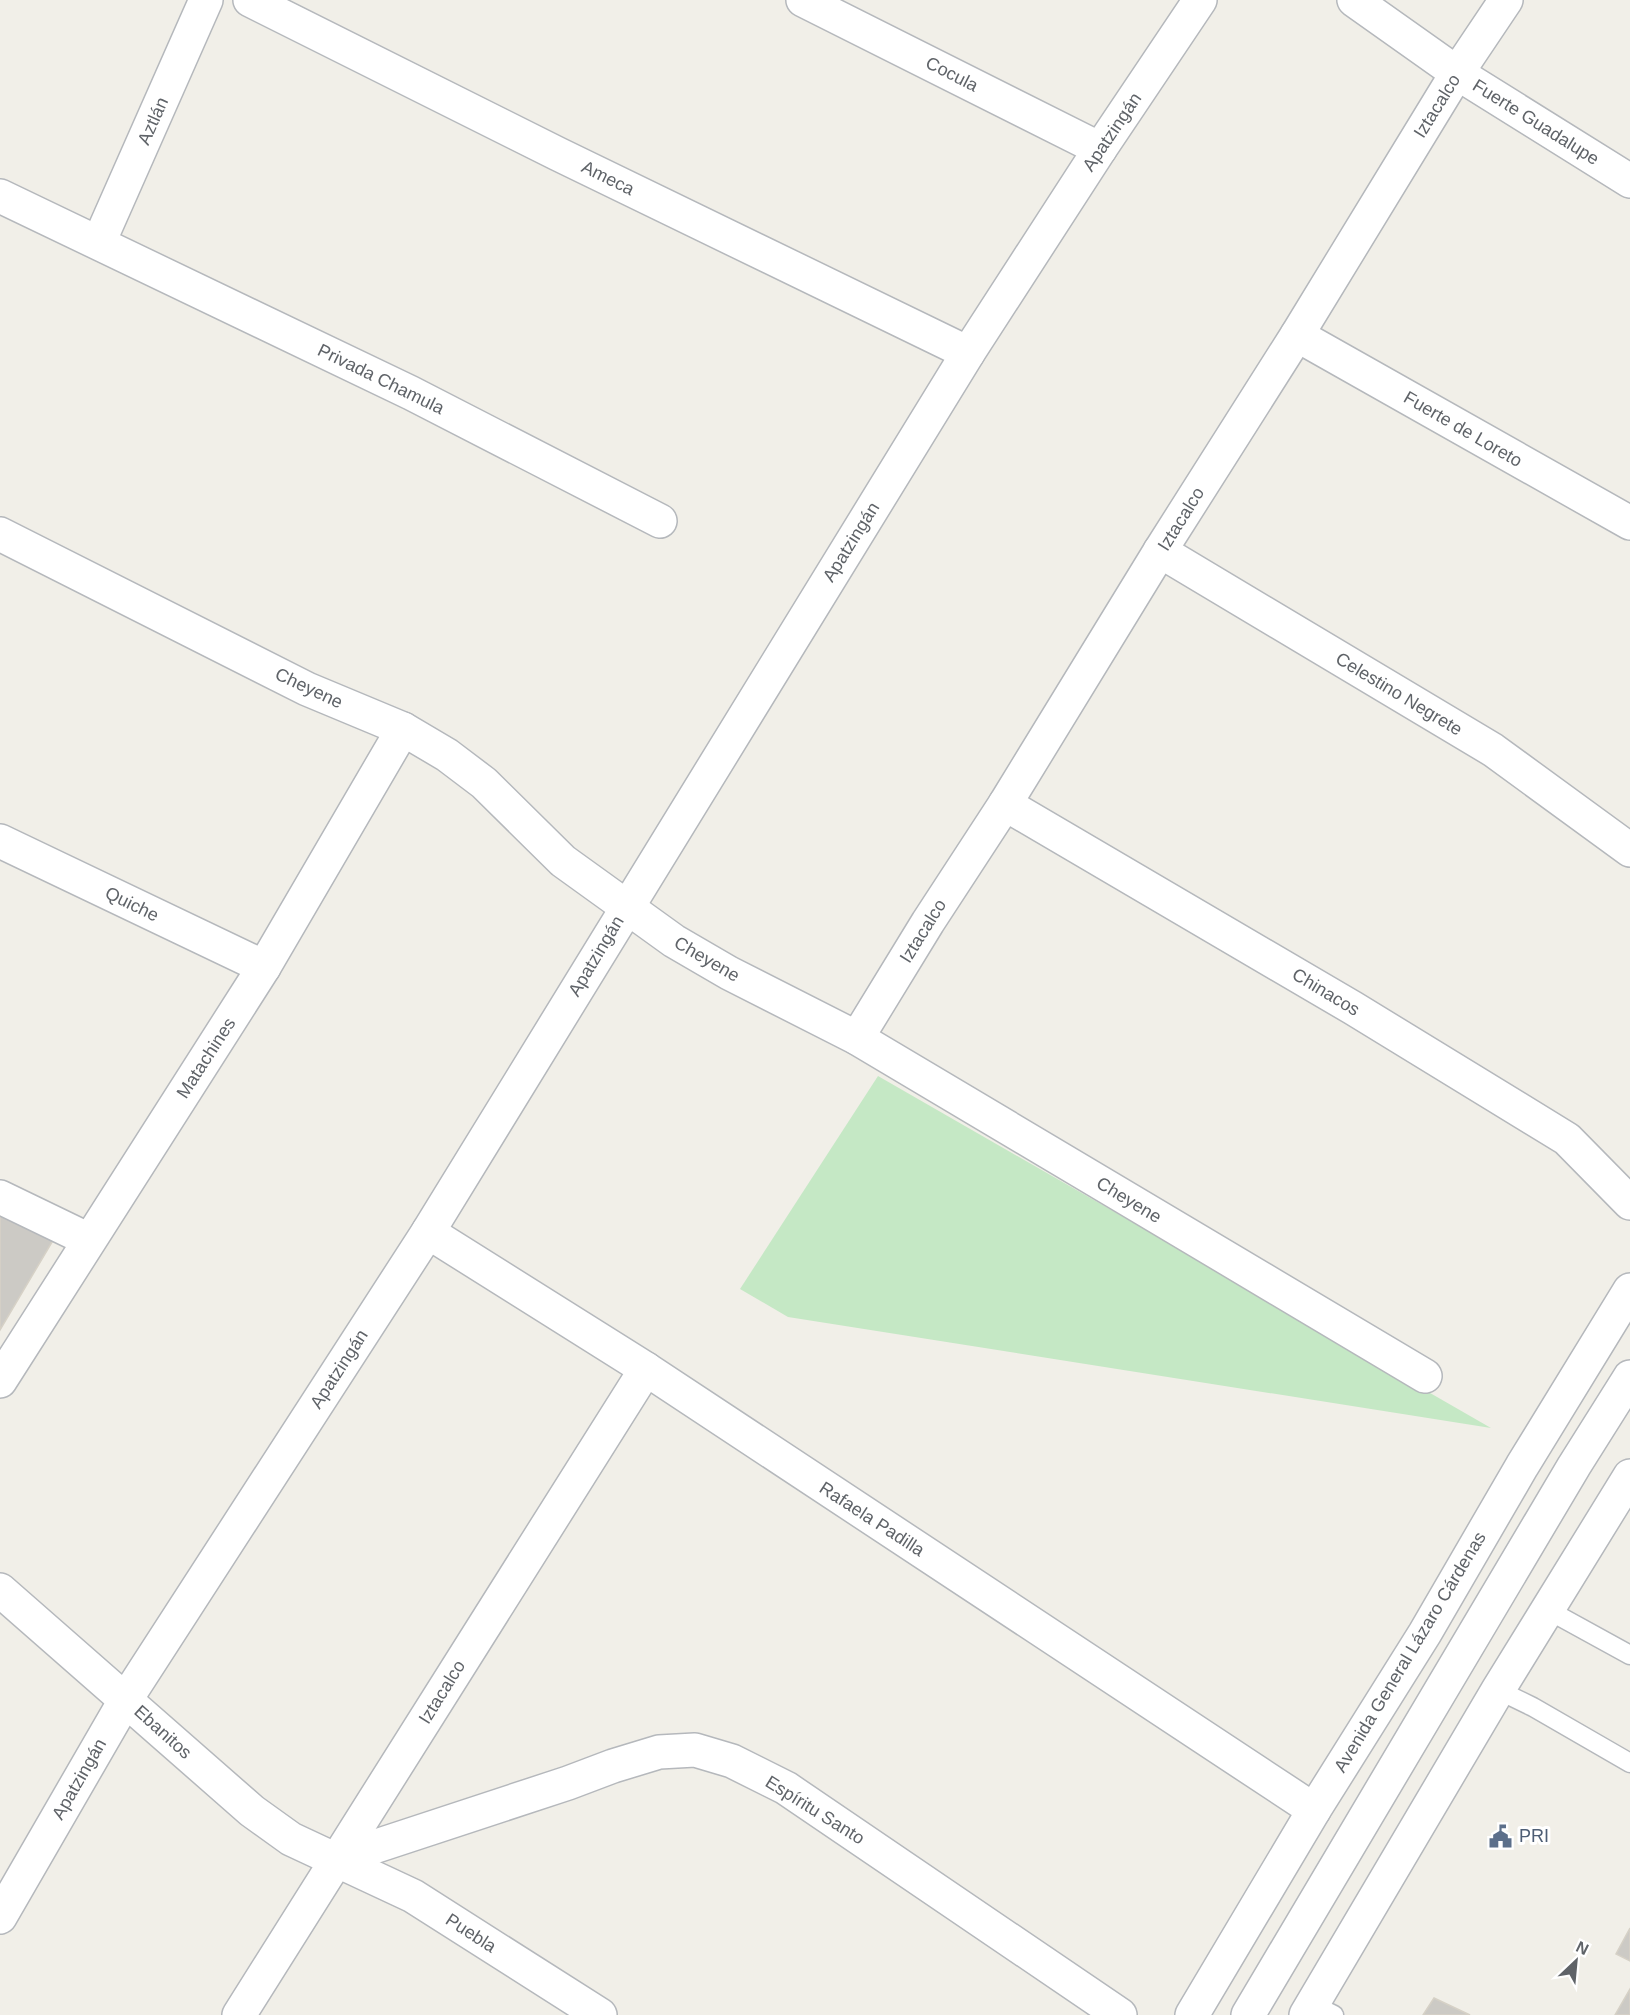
<svg xmlns="http://www.w3.org/2000/svg" width="1630" height="2015" font-family="Helvetica,sans-serif">
<rect width="100%" height="100%" fill="#f1efe8"/>
<polygon fill="#c5e8c5" points="878,1076 1491,1428 788,1317 740,1289"/>
<g fill="#cccac5" stroke="#d6d1c6" stroke-width="1.5">
<polygon points="0,1211 55,1237 0,1330"/>
<polygon points="1630,1928 1630,1961 1616,1954"/>
<polygon points="1630,1989 1630,2015 1615,2015"/>
<polygon points="1434,1998 1470,2015 1423,2015"/>
</g>
<g fill="none" stroke-linecap="round" stroke-linejoin="round">
<defs>
<g id="service">
<polyline points="1548,1610 1630,1655"/>
<polyline points="1498,1690 1533,1707 1630,1763"/>
<polyline points="1312,2004 1334,2015"/>
</g>
<g id="minor">
<polyline points="250,0 558,154 968,353"/>
<polyline points="803,0 1100,149"/>
<polyline points="1354,0 1457,73 1630,181"/>
<polyline points="0,196 411,393 660,521"/>
<polyline points="99,242 206,0"/>
<polyline points="1297,335 1630,523"/>
<polyline points="0,534 307,689 403,729 447,755 484,783 563,861 674,941 729,973 857,1038 1425,1376"/>
<polyline points="1160,551 1493,750 1630,850"/>
<polyline points="1005,804 1353,1008 1567,1139 1630,1203"/>
<polyline points="0,841 264,967"/>
<polyline points="857,1038 928,922 1005,804 1160,551 1297,335 1457,73 1506,0"/>
<polyline points="0,1197 89,1240"/>
<polyline points="428,1232 646,1369 1314,1810"/>
<polyline points="0,1381 264,967 403,729"/>
<polyline points="0,1590 252,1811 291,1839 413,1896 600,2015"/>
<polyline points="337,1859 568,1783 613,1766 659,1752 695,1750 732,1761 786,1788 1120,2015"/>
<polyline points="0,1917 126,1699 428,1232 968,353 1100,149 1200,0"/>
<polyline points="239,2015 646,1369"/>
</g>
<g id="tertiary">
<polyline points="1192,2015 1314,1810 1425,1633 1522,1466 1630,1290"/>
<polyline points="1248,2015 1574,1466 1630,1377"/>
<polyline points="1306,2015 1498,1690 1630,1476"/>
</g>
</defs>
<use href="#service" stroke="#b5b8bc" stroke-width="21"/>
<use href="#minor" stroke="#b5b8bc" stroke-width="36"/>
<use href="#tertiary" stroke="#b5b8bc" stroke-width="36"/>
<use href="#service" stroke="#fff" stroke-width="18"/>
<use href="#minor" stroke="#fff" stroke-width="33"/>
<use href="#tertiary" stroke="#fff" stroke-width="33"/>
</g>
<defs>
<symbol id="civic-bare" viewBox="-9 -9 18 18"><path d="M-.6-6.5H3V-4.5H.6V-3L4-1V1h2V6H-6V1h2V-1L-.6-3ZM-1.2 2.5V6h2.4V2.5Z" fill="#5c6f8a" stroke="#fff" stroke-width="2.5" paint-order="stroke"/></symbol>
</defs>
<g fill-rule="evenodd">
<use href="#civic-bare" x="1484" y="1820" width="33" height="33"/>
</g>
<g text-anchor="middle" dominant-baseline="central" stroke-width="6" stroke-linejoin="round" paint-order="stroke">
<g font-size="18" fill="#5f6368" stroke="#fff">
<text transform="translate(952 74) rotate(27)">Cocula</text>
<text transform="translate(1437 106) rotate(-58)">Iztacalco</text>
<text transform="translate(153 121) rotate(-66)">Aztlán</text>
<text transform="translate(1536 122) rotate(32)">Fuerte Guadalupe</text>
<text transform="translate(1112 132) rotate(-56)">Apatzingán</text>
<text transform="translate(608 178) rotate(26)">Ameca</text>
<text transform="translate(381 379) rotate(26)">Privada Chamula</text>
<text transform="translate(1463 429) rotate(30)">Fuerte de Loreto</text>
<text transform="translate(1181 519) rotate(-58)">Iztacalco</text>
<text transform="translate(851 542) rotate(-58)">Apatzingán</text>
<text transform="translate(309 688) rotate(25)">Cheyene</text>
<text transform="translate(1399 694) rotate(31)">Celestino Negrete</text>
<text transform="translate(132 904) rotate(26)">Quiche</text>
<text transform="translate(923 931) rotate(-58)">Iztacalco</text>
<text transform="translate(596 956) rotate(-59)">Apatzingán</text>
<text transform="translate(707 959) rotate(30)">Cheyene</text>
<text transform="translate(1326 992) rotate(31)">Chinacos</text>
<text transform="translate(206 1058) rotate(-57)">Matachines</text>
<text transform="translate(1129 1200) rotate(31)">Cheyene</text>
<text transform="translate(339 1369) rotate(-57)">Apatzingán</text>
<text transform="translate(872 1519) rotate(33)">Rafaela Padilla</text>
<text transform="translate(1410 1652) rotate(-59)">Avenida General Lázaro Cárdenas</text>
<text transform="translate(442 1692) rotate(-58)">Iztacalco</text>
<text transform="translate(163 1732) rotate(42)">Ebanitos</text>
<text transform="translate(79 1779) rotate(-60)">Apatzingán</text>
<text transform="translate(815 1810) rotate(32)">Espíritu Santo</text>
<text transform="translate(471 1933) rotate(33)">Puebla</text>
</g>
<g font-size="18" fill="#4e5e75" stroke="#fff" text-anchor="start">
<text x="1519" y="1836">PRI</text>
</g>
</g>
<g transform="translate(1576 1961) rotate(26)" stroke="#ffffff" stroke-width="4.5" paint-order="stroke">
<path d="M0-4.5L10 22L0 15L-10 22Z" fill="#5f6368"/>
<text y="-9" font-size="16" font-weight="bold" text-anchor="middle" fill="#5f6368">N</text>
</g>
</svg>
